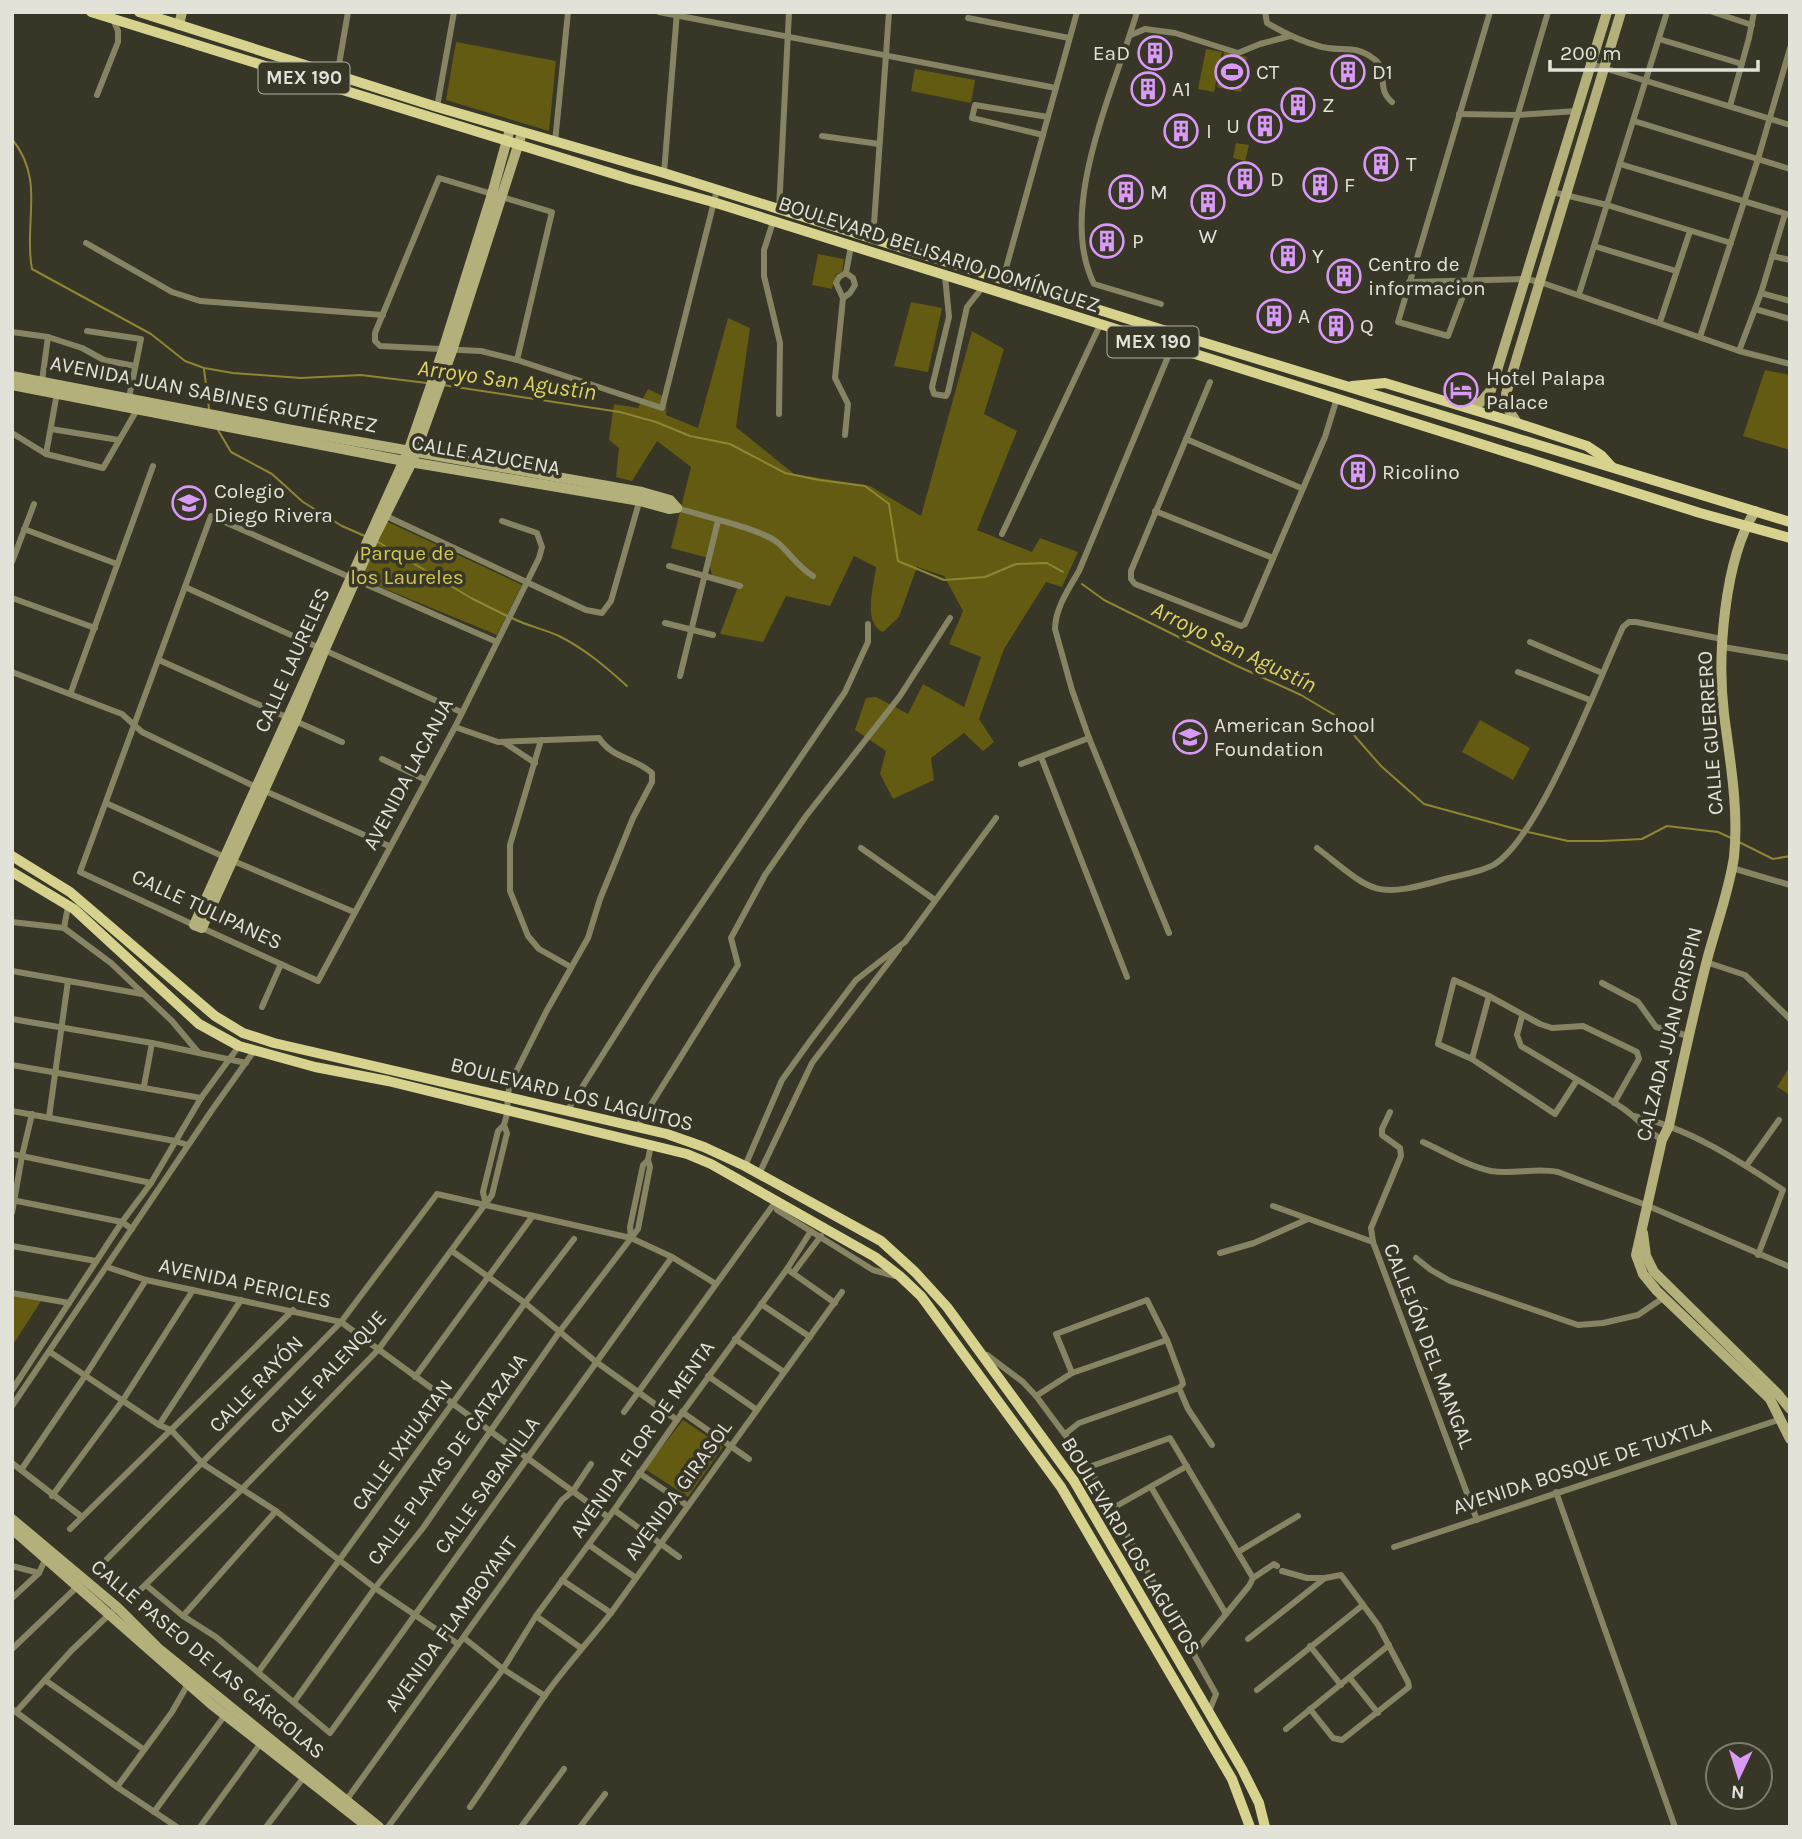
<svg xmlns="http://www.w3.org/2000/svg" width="1802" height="1839" font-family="Karla,sans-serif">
<rect width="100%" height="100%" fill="#373627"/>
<g fill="#625b11">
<polygon points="456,42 556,61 549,131 446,100"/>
<polygon points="1206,49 1222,52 1214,92 1198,89"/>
<polygon points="1224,52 1247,57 1241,92 1217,87"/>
<polygon points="915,69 975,80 971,103 911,91"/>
<polygon points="1236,143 1249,145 1245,161 1233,158"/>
<polygon points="818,254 844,259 842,272 836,274 832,289 812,285"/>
<polygon points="911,302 942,308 928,372 894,366"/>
<path d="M728,318L750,328L736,427L794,474L870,486L921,516L972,331L1004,349L984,414L1017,431L977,530L1032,552L1040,538L1078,552L1062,587L1046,582L1004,649L979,719L994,742L983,751L964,733L931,758L934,780L893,799L880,774L886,751L855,730L866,698L876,697L908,714L923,684L964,707L981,657L949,644L963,611L944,576L917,567L899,617L883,632C862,623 874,586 876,567L854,556L830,606L786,596L763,642L720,634L738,586L712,575L708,558L671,548L691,467L657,441L632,481L616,477L619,448L609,440L614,404L638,408L648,389L667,398L666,415L698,428Z"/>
<polygon points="1765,370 1790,375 1790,450 1743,436"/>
<polygon points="386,521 522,585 497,635 359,578"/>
<polygon points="1480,720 1530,748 1513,780 1462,752"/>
<polygon points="1790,1066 1790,1095 1777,1087"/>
<polygon points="12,1293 43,1298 12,1346"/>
<polygon points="683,1420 723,1447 688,1497 645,1469"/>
</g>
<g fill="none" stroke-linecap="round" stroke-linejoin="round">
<g stroke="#8e8633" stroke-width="2">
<path d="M12,139C46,181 23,223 32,269L151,334L185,361L204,368L233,373L301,378L361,375L427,383"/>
<polyline points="204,369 209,409"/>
<polyline points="443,385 620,412 656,422 690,436 730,444 785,473 819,480 865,486 889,504 898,561 944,580 985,577 1016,564 1047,563 1063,572"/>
<polyline points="218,430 231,452 272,474 303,502 342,526 367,537"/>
<polyline points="378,542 471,598 507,616"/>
<polyline points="1082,584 1104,600 1235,665 1301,695 1338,717 1381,766 1424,804 1523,831"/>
<path d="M512,618C527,626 544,629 559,636C585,649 606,667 627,686"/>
<polyline points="1528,832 1568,841 1603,841 1642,839 1667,826 1718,832 1731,838"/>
<polyline points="1739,842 1773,859 1790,856"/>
</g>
<g stroke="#868463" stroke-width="6">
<polyline points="659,12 1056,88"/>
<path d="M1137,12C1115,88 1056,208 1094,284L1161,304"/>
<path d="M1265,12L1267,23C1284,33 1302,42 1322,47C1343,52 1355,44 1374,59C1390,71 1375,88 1392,102"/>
<polyline points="1490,12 1398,322 1448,336 1469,280 1548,12"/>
<polyline points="1713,12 1752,25"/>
<polyline points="968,18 1069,38"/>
<polyline points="1131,35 1145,29 1175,33 1238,53 1260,44 1290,36"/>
<polyline points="1659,39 1742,64"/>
<polyline points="1591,64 1790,125"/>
<polyline points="337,76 348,12"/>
<polyline points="97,95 118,42 118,31 113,19"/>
<polyline points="1730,106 1749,38 1754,12"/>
<polyline points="437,107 454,12"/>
<polyline points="1459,114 1517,115 1577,111"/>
<polyline points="1634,121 1790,169"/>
<polyline points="1043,135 972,118 975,105 1048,117"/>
<polyline points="822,136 879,144"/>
<polyline points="555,142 568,12"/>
<polyline points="1620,164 1790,215"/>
<polyline points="664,173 677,12"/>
<polyline points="1552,192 1607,205 1731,243"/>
<polyline points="779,210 789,12"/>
<polyline points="773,222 764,250 764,276 780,343 779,414"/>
<polyline points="873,238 889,12"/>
<polyline points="86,243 172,292 200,301 383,315"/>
<polyline points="1594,246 1676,271"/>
<polyline points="1772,256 1790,260"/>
<polyline points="945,276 949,317 932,387 934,394 946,396 948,392 967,307 982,288"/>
<polyline points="1003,279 1077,12"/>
<polyline points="1409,282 1526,279 1540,282 1739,351 1790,364"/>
<polyline points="1761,293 1790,301"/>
<polyline points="1579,294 1667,12"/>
<polyline points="843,298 850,293 855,285 853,278 846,273"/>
<polyline points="1755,309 1790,319"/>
<polyline points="1660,322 1690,231"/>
<polyline points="87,331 141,339 129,398"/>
<polyline points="12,332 48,337 82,348 104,360 135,366"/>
<polyline points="1700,337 1758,159 1790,48"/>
<polyline points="1739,351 1761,293 1785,214"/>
<polyline points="517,360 552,212 439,178 375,333 375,341 380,346 481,351 517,360 662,408 717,190"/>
<polyline points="42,381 48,337"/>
<polyline points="1210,382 1131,571 1131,579 1135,584 1241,626 1245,624 1325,437 1337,398"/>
<polyline points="51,429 119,440"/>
<polyline points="12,433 46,454 103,468 138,408"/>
<polyline points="845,435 848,404 835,378 843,298 836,283 839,277 846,273 851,246"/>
<polyline points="1186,439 1301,488"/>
<polyline points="46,454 57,393"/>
<path d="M677,508C699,515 761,529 777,542C790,553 798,567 813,576"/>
<polyline points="1155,511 1273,558"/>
<polyline points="384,515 586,610 602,613 611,601 640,499"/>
<polyline points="24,529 117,564"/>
<polyline points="1002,534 1100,325"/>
<polyline points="12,562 34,504"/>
<polyline points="669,566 740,586"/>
<polyline points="185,587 461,712"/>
<polyline points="12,598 95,628"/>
<polyline points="665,623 713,635"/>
<polyline points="1530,642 1602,673"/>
<polyline points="1723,647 1790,658"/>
<polyline points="159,660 342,742"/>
<polyline points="12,672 122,714 142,732 256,787 389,846"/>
<polyline points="1518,672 1590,700"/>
<polyline points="680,676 718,521"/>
<polyline points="71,692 153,466"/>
<path d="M455,727L498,742L599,738C613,759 634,757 652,773V782L633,818L600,899L588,938L546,1012L511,1082L507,1097L508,1110L504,1125L498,1131L483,1192L486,1205"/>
<polyline points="541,740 510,845 510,891 528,936 539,949 571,967"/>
<polyline points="505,743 535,763"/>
<polyline points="1041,757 1127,977"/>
<polyline points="382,759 426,780"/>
<polyline points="1021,764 1089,738"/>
<polyline points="106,803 231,860 354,912"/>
<polyline points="861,848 935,900"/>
<path d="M1317,848C1374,892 1372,900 1445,879C1460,875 1482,872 1495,864C1540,836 1599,679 1623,627L1629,622H1636L1722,639"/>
<polyline points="1732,868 1790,885"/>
<polyline points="12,922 64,928 111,963 172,1021 198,1052"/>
<polyline points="194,925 80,872 211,516 497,642"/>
<polyline points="64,928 68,906"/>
<polyline points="202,928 318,981 455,727 539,558 542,547 537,533 502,521"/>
<path d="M1169,933L1089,738L1072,690L1055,629C1055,609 1069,588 1079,571L1172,347"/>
<polyline points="1706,962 1745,975 1790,1019"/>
<polyline points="12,971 142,994"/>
<polyline points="1602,983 1638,1002 1656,1027 1689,1036"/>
<polyline points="262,1007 281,964"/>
<path d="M1522,1016L1517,1035L1521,1046C1555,1067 1590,1086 1624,1109C1638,1119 1647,1131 1662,1140"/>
<polyline points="12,1019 152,1043 246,1063"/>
<polyline points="1472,1059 1489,996"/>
<polyline points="12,1065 201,1098"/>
<polyline points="1577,1080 1555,1114 1472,1059 1438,1044 1454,980 1489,996 1540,1024 1552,1028 1583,1026 1637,1052 1639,1059 1614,1103"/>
<polyline points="144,1086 152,1043"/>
<polyline points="12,1111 175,1141 188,1145"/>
<polyline points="567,1111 653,975 845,692 868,642 868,624"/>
<polyline points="1390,1112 1382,1129 1382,1135 1400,1148 1401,1156 1371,1228 1373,1242 1477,1520"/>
<path d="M1634,1116C1687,1127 1738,1160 1783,1190L1758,1255"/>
<polyline points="49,1117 68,981"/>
<polyline points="637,1127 738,965 731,938 765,875 806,816 900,696 950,618"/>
<path d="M1423,1142C1445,1152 1467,1166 1491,1171C1513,1175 1536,1167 1558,1172L1646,1205L1790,1267"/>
<polyline points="12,1154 151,1183"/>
<polyline points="745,1166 782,1080 810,1041 856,980 905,942 996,818"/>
<polyline points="1746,1166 1779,1120"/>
<polyline points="759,1174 812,1063 899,949"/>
<polyline points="12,1200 122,1222 132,1229"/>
<polyline points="776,1201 777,1210 873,1270 895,1276"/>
<polyline points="1273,1206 1373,1242"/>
<polyline points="12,1213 22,1156 32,1114"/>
<polyline points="631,1238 630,1227 643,1165 648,1160 651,1145"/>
<polyline points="12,1246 96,1261"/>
<polyline points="452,1251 525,1303 595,1361 677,1420"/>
<polyline points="1220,1253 1254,1243 1308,1219"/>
<polyline points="1416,1258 1431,1270 1450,1281 1578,1325 1603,1323 1638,1315 1663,1298"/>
<polyline points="107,1267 146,1280 341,1322 608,1517"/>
<polyline points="787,1269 835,1303"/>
<polyline points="793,1273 821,1236"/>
<polyline points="12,1293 69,1303"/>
<polyline points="761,1304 810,1337"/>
<polyline points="735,1339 784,1372"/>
<polyline points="50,1352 159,1425 171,1430 203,1464 276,1511 375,1588 458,1644"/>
<polyline points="987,1355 1023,1382 1036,1396 1089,1467 1216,1694 1209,1712"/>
<polyline points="1072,1373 1056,1334 1147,1300 1167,1340 1182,1380 1183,1384 1179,1388 1188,1409 1212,1445"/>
<polyline points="708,1376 757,1410"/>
<polyline points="415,1377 532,1217"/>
<polyline points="12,1390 122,1222 151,1183 201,1098 239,1046"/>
<polyline points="1036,1396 1072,1373 1167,1340"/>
<polyline points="12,1406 212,1110 254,1051"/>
<polyline points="624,1412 776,1201"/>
<polyline points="682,1412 749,1459"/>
<polyline points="159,1425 241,1300"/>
<polyline points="1065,1434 1079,1423 1179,1388"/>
<polyline points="12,1463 82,1517"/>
<polyline points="1089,1467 1170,1438 1253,1578"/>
<polyline points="21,1470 85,1376 146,1280"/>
<polyline points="639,1473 688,1506"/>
<polyline points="1151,1487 1226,1614"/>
<polyline points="1556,1492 1675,1827"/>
<polyline points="52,1496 123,1400 193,1290"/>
<polyline points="1113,1508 1187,1466"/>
<polyline points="614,1510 679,1557"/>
<polyline points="70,1529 293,1310"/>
<polyline points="589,1545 636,1578"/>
<polyline points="1394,1547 1781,1419"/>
<polyline points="1238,1552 1298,1516"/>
<polyline points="107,1559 341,1322 437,1194 631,1238 672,1257 716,1284"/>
<polyline points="12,1566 39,1573"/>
<polyline points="1282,1571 1307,1578 1325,1578"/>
<polyline points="562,1580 611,1613"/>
<polyline points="146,1585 183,1616 216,1637 330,1733 672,1257"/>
<polyline points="12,1598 39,1573 45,1560"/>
<polyline points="130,1600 242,1489 378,1350 492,1195 507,1133 504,1125"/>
<polyline points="183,1616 276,1511"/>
<polyline points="536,1616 581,1648"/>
<polyline points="464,1638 503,1669 545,1696"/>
<polyline points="1248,1639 1325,1578 1341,1575 1378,1625 1408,1682 1409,1687 1342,1740 1333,1738 1310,1709"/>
<polyline points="1310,1646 1341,1685"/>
<polyline points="12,1649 79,1585"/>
<polyline points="1194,1653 1249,1586 1253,1578 1274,1564 1277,1566"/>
<polyline points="259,1671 525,1303 574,1239"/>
<polyline points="1350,1678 1378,1713"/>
<polyline points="45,1680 143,1749"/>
<polyline points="1257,1690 1363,1605"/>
<polyline points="294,1702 375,1588 423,1528 560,1331 638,1229 650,1167 648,1160"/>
<polyline points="12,1709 117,1787 177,1827"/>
<polyline points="16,1712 71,1651 117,1607"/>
<polyline points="1286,1729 1389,1645"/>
<polyline points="117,1787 172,1712 188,1684"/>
<polyline points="345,1802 562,1500 573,1491 591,1464"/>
<path d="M470,1807C496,1770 520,1731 546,1694C567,1665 590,1640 611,1613L842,1292"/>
<polyline points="154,1812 225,1715"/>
<polyline points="200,1827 261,1743"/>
<polyline points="266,1827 304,1777"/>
<polyline points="388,1827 503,1669 536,1616 614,1510 677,1420 787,1269 811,1231"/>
<polyline points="521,1827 564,1769"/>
<polyline points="580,1827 605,1794"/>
</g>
<g stroke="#b4b07b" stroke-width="10">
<polyline points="179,25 182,12"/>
<polyline points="510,129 492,194 443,350 409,449 194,925 202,928 295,722 325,649 375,536 412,462 452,351 522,133"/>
<polyline points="12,376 292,430 642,492 670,500 677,508"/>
<polyline points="12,385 404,461 640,501 669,509 677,508"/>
<polyline points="1466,407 1481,402 1491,390 1607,12"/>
<polyline points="1517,423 1508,409 1506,394 1621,12"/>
<path d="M1755,511C1724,560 1717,657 1724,714C1730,761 1739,809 1734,857C1729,891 1716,926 1707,960C1693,1015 1681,1070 1669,1126L1662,1140L1636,1255L1643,1274L1657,1291L1770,1399L1790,1439"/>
<polyline points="1643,1233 1646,1256 1654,1272 1778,1394 1790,1409"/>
<polyline points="12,1519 117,1607 159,1649 379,1827"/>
<polyline points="12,1529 211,1704 368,1827"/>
</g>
<g stroke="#d7d28d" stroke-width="10">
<polyline points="91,12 630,179 713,202 1700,513 1790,538"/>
<polyline points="139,12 437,107 664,173 1179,335 1790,522"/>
<polyline points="1352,386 1385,383 1517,423 1587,446 1602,456 1612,467"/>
<polyline points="12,856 70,892 215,1016 243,1033 274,1043 667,1134 704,1147 745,1166 881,1241 915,1272 947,1307 1074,1481 1242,1769 1259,1803 1265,1827"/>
<polyline points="12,872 74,909 199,1024 239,1046 315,1067 388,1081 687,1154 711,1164 875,1257 901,1277 921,1296 1061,1487 1232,1779 1250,1827"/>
</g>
</g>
<defs>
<symbol id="building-ring" viewBox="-11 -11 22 22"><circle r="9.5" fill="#373627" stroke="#d99af7" stroke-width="1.5"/><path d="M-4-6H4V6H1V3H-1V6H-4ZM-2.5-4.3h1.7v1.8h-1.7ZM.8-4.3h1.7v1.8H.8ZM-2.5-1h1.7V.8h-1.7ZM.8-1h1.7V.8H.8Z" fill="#d99af7"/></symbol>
<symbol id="stadium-ring" viewBox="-11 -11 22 22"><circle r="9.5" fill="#373627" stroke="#d99af7" stroke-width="1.5"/><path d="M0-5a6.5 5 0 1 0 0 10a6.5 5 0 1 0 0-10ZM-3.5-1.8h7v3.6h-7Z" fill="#d99af7"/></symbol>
<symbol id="hotel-ring" viewBox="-11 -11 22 22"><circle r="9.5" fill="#373627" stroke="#d99af7" stroke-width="1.5"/><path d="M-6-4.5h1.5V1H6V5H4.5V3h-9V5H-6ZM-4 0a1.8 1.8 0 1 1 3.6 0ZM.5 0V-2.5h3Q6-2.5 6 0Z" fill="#d99af7"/></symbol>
<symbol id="school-ring" viewBox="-11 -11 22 22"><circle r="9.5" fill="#373627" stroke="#d99af7" stroke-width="1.5"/><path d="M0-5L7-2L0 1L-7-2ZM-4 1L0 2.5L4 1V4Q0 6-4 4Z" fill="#d99af7"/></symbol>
</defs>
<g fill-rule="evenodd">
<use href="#building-ring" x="1136" y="34" width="38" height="38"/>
<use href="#stadium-ring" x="1213" y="53" width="38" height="38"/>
<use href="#building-ring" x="1329" y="53" width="38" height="38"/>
<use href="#building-ring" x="1129" y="70" width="38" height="38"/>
<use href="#building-ring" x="1279" y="86" width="38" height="38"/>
<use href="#building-ring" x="1246" y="107" width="38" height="38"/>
<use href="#building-ring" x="1162" y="112" width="38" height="38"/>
<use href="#building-ring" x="1362" y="145" width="38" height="38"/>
<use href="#building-ring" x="1226" y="160" width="38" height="38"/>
<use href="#building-ring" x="1301" y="166" width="38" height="38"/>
<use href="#building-ring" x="1107" y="173" width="38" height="38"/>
<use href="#building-ring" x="1189" y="183" width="38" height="38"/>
<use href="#building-ring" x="1088" y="222" width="38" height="38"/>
<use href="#building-ring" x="1269" y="237" width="38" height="38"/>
<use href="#building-ring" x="1325" y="257" width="38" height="38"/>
<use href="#building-ring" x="1255" y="297" width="38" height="38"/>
<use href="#building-ring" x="1317" y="307" width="38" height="38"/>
<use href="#hotel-ring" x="1442" y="371" width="38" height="38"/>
<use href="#building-ring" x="1339" y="453" width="38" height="38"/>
<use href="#school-ring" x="170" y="484" width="38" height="38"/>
<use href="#school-ring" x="1171" y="718" width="38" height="38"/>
</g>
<g text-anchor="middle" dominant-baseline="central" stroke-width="7" stroke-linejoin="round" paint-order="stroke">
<g fill="#373627" stroke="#afaea4" stroke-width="2">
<rect x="258.5" y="62.5" width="91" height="31" rx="5"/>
<rect x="1107.5" y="326.5" width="91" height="31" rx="5"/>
</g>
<g font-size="19" font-weight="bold" fill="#e3e2d9">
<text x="304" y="78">MEX 190</text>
<text x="1153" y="342">MEX 190</text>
</g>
<g font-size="21" fill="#e3e2d9" stroke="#373627" text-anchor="start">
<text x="1130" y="53" text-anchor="end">EaD</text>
<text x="1256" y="72">CT</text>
<text x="1372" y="72">D1</text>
<text x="1172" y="89">A1</text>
<text x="1322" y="105">Z</text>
<text x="1240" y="126" text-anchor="end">U</text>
<text x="1206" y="131">I</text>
<text x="1406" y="164">T</text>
<text x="1270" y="179">D</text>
<text x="1344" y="185">F</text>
<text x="1150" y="192">M</text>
<text x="1208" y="236" text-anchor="middle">W</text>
<text x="1132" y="241">P</text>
<text x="1312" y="256">Y</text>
<text x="1368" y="264">Centro de<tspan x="1368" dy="24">informacion</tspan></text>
<text x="1298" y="316">A</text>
<text x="1360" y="326">Q</text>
<text x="1486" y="378">Hotel Palapa<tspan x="1486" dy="24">Palace</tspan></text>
<text x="1382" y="472">Ricolino</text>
<text x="214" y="491">Colegio<tspan x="214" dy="24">Diego Rivera</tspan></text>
<text x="1214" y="725">American School<tspan x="1214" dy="24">Foundation</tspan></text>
</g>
<g font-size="21" fill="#e3e2d9" stroke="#373627">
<text transform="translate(939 254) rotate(18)">BOULEVARD BELISARIO DOMÍNGUEZ</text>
<text transform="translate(214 394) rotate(11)">AVENIDA JUAN SABINES GUTIÉRREZ</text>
<text transform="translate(486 455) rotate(10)">CALLE AZUCENA</text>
<text transform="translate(292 660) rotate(-66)">CALLE LAURELES</text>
<text transform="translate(1710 733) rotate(-94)">CALLE GUERRERO</text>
<text transform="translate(408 774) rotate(-62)">AVENIDA LACANJA</text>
<text transform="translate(207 909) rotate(25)">CALLE TULIPANES</text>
<text transform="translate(1669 1034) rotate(-76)">CALZADA JUAN CRISPIN</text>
<text transform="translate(572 1094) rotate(14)">BOULEVARD LOS LAGUITOS</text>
<text transform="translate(245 1283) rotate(12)">AVENIDA PERICLES</text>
<text transform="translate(1429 1346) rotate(69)">CALLEJÓN DEL MANGAL</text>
<text transform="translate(328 1372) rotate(-47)">CALLE PALENQUE</text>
<text transform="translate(256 1384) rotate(-46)">CALLE RAYÓN</text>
<text transform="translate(642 1439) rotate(-55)">AVENIDA FLOR DE MENTA</text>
<text transform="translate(402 1445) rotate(-54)">CALLE IXHUATAN</text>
<text transform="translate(447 1459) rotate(-54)">CALLE PLAYAS DE CATAZAJA</text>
<text transform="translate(1582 1466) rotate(-18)">AVENIDA BOSQUE DE TUXTLA</text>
<text transform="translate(487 1485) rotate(-54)">CALLE SABANILLA</text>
<text transform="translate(678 1490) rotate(-54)">AVENIDA GIRASOL</text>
<text transform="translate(1131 1546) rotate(59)">BOULEVARD LOS LAGUITOS</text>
<text transform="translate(451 1624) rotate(-54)">AVENIDA FLAMBOYANT</text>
<text transform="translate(208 1659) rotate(40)">CALLE PASEO DE LAS GÁRGOLAS</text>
</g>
<g font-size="21" fill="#d1c756" stroke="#373627">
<text x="407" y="553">Parque de<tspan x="407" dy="24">los Laureles</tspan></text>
</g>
<g font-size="23" font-style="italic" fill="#ded464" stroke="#373627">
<text transform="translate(507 380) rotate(8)">Arroyo San Agustín</text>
<text transform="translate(1234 647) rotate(26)">Arroyo San Agustín</text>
</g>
</g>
<rect width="1802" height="1839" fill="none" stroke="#e3e2d9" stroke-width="28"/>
<g transform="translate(1739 1776) rotate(184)"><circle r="33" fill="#373627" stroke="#7c7b6e" stroke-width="2"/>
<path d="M0-5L12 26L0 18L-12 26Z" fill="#d99af7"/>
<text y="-10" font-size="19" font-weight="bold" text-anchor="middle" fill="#e3e2d9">N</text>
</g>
<path d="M1550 60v10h208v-10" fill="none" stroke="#e3e2d9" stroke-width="3.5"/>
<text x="1560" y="60" font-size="21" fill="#e3e2d9" stroke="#373627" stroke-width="5" paint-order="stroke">200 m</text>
</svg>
